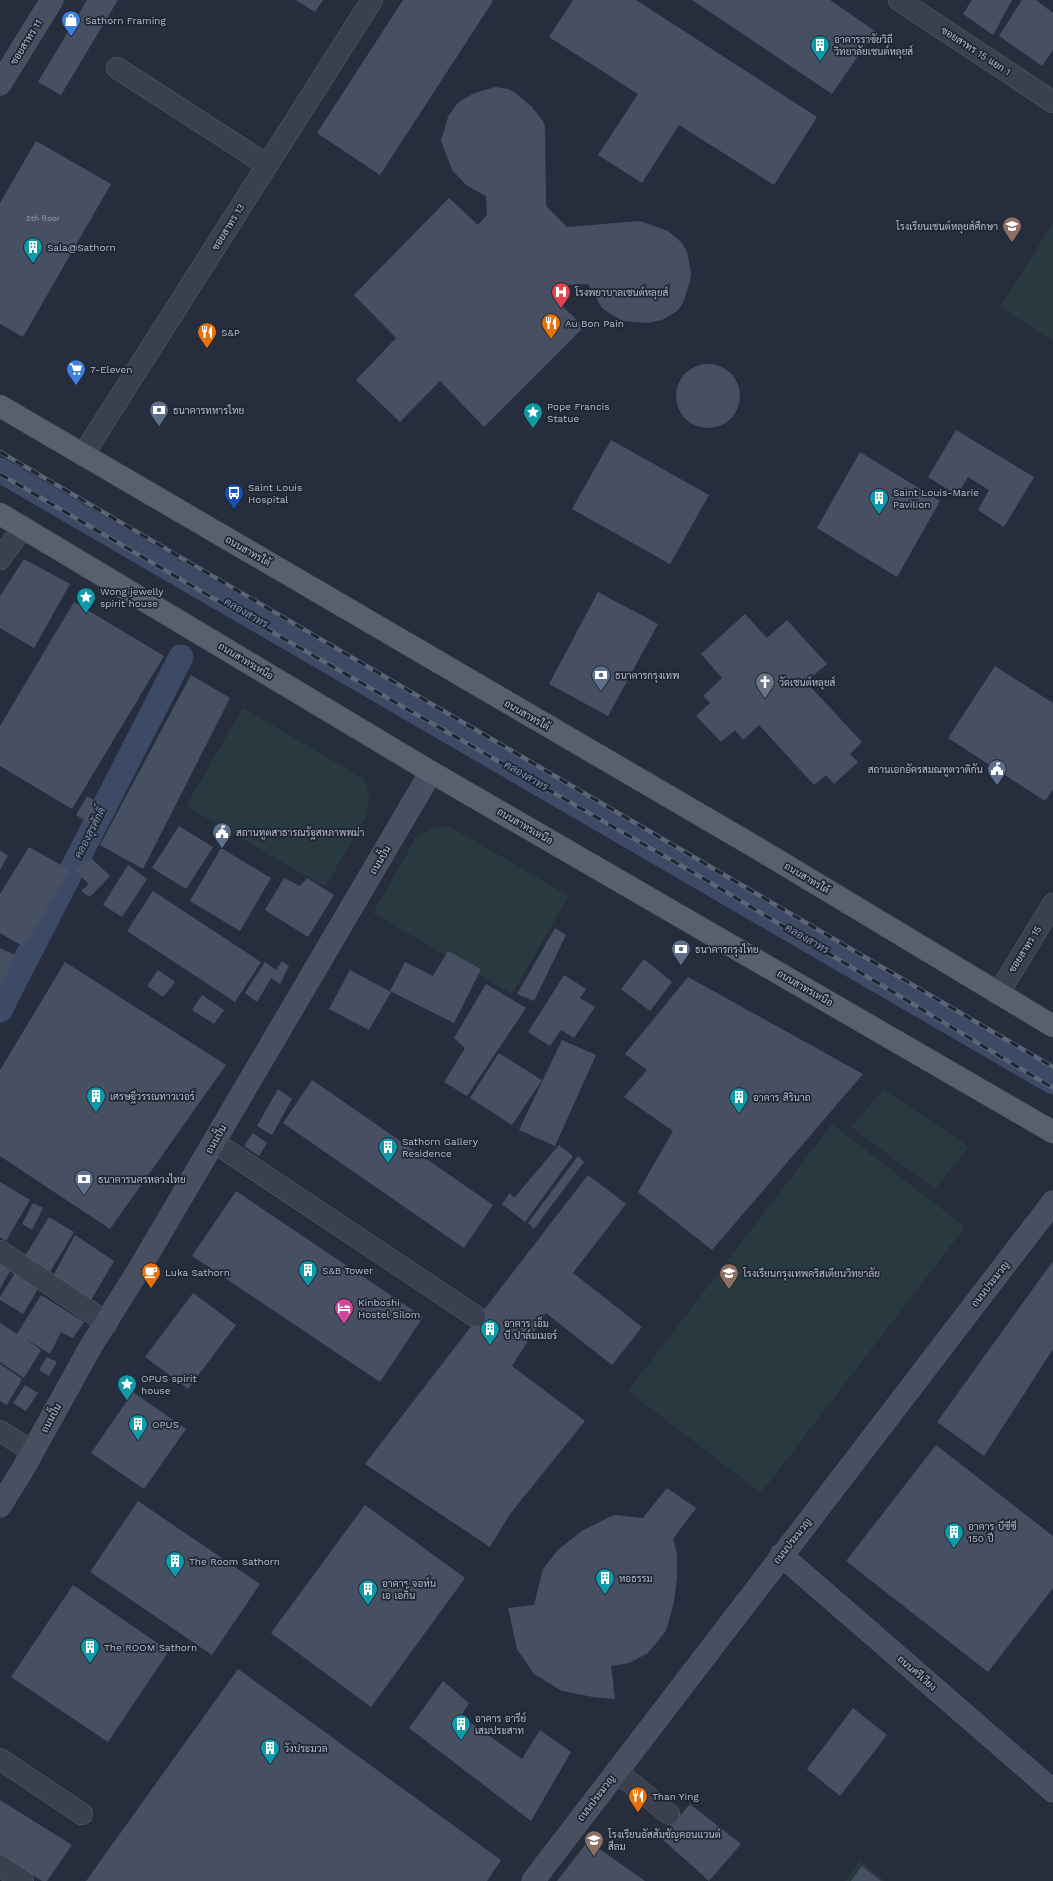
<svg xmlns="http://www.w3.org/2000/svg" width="1053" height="1881" font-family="'Work Sans',Sarabun,sans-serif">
<rect width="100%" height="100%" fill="#262e3e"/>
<g fill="#283a3f">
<polygon points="1053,223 1053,341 1000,307"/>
<polygon points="243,708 364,779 370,796 365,818 325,887 186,806"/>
<polygon points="449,826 569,896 512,994 373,913 417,836 432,828"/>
<polygon points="884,1089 969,1147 935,1189 851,1127"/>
<polygon points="832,1124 965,1227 761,1493 628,1391"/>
<polygon points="860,1861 885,1881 845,1881"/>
</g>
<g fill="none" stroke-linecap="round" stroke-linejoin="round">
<g stroke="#3c4a66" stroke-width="25">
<polyline points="0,470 1053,1082"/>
<polyline points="0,1010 181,657"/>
</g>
</g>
<g fill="#475062">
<polygon points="87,0 118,0 61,95 38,82"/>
<polygon points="296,0 323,0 315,12"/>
<polygon points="403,0 491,0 493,1 380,175 317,133"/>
<polygon points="573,0 636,0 817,117 774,185 679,125 642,183 598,155 638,94 549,37"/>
<polygon points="692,0 830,0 875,31 832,94"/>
<polygon points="972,0 1012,0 993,35 963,14"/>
<polygon points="1022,0 1036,0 1053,13 1053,50 1042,66 999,36"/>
<polygon points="495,87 508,89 514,92 532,107 543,121 545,127 546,206 567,227 640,221 668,231 682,243 687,252 691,272 690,281 683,303 677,311 662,320 647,323 623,321 614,316 602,308 588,284 566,285 554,298 584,327 484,427 440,381 400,422 356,380 396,338 354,295 449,198 478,225 487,215 486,196 466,185 452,170 441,141 448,117 456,105 462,100 475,93"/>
<polygon points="36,141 111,184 23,337 0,324 0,203"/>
<circle cx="708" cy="396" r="32"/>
<polygon points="956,430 1034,477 1004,527 978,510 989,490 968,477 957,495 928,477"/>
<polygon points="611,440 709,495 670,564 572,509"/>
<polygon points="860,452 940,501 897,577 817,528"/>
<polygon points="24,559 70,584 34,648 0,628 0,596"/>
<polygon points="598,592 658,624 608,716 549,684"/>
<polygon points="74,602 164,656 72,809 0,766 0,726"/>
<polygon points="745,614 767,638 787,620 827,664 806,682 862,742 850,754 858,762 834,784 826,775 814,785 759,725 743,740 735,730 721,742 696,716 710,703 703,696 722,678 701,654"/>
<polygon points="995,666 1053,703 1053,789 1045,801 948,738"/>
<polygon points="191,675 230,698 143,869 100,845"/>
<polygon points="87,796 100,804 89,823 76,815"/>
<polygon points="179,826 213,847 186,889 152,868"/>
<polygon points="29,847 70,870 24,947 0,933 0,894"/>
<polygon points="221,848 271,878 240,931 190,901"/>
<polygon points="0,850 8,856 0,870"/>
<polygon points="90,857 110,876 90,897 81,891 89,884 75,871"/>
<polygon points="128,865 147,879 122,917 103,905"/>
<polygon points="284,878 300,886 307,878 334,895 308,937 265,910"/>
<polygon points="153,891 261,962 235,1002 127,931"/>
<polygon points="555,928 566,935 534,1001 517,994"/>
<polygon points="0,948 15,955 0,989"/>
<polygon points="448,951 481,969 454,1023 390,991 405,962 433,976"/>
<polygon points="644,959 672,982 650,1011 621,989"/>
<polygon points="282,961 289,966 280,984 271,978 257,1002 245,993 265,962 276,970"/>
<polygon points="65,962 226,1065 110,1229 0,1156 0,1070"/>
<polygon points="158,970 175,982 163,997 147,986"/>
<polygon points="350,970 391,992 369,1030 329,1009"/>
<polygon points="564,975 586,989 580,998 595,1007 574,1038 561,1030 550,1046 528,1032"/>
<polygon points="688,977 863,1074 712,1250 638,1192 673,1131 624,1097 647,1070 625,1054"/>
<polygon points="486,984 526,1008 467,1096 444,1082 465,1048 454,1038"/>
<polygon points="202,995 224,1010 214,1024 192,1010"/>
<polygon points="562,1040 596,1055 555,1146 519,1130"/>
<polygon points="499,1053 542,1080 512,1125 470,1098"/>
<polygon points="312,1080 493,1205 464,1248 283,1123"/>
<polygon points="278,1089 292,1099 272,1135 257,1126"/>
<polygon points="253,1133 267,1143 259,1156 244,1146"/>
<polygon points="559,1145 573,1156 525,1222 502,1204 510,1193 514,1198"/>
<polygon points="578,1156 584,1162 534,1229 528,1223"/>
<polygon points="588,1175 626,1204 573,1273 642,1327 612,1365 546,1313 512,1366 585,1421 510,1514 490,1547 365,1464"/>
<polygon points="0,1182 30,1200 6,1241 0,1237"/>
<polygon points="236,1191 423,1317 380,1382 192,1256"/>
<polygon points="33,1203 43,1208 32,1230 22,1224"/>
<polygon points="49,1217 74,1232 50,1272 25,1256"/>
<polygon points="75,1235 114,1261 91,1300 53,1276"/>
<polygon points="0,1260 12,1267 0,1289"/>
<polygon points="1053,1261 1053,1349 984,1456 937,1422"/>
<polygon points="15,1273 39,1287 23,1314 0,1300 0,1297"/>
<polygon points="193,1293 236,1325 188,1389 145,1357"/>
<polygon points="41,1295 84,1322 73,1338 61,1332 50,1354 23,1337 41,1350 24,1378 0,1362 0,1323 17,1334"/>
<polygon points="47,1357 57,1362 49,1376 39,1370"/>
<polygon points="0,1364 22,1379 7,1405 0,1401"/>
<polygon points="25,1385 38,1393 26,1411 13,1403"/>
<polygon points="133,1392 186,1429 144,1489 91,1453"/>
<polygon points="936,1445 1053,1536 1053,1588 988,1672 846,1561"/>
<polygon points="667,1488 696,1508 673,1539 677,1554 677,1577 674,1602 666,1631 648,1653 629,1663 611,1666 615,1699 593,1697 562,1691 534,1674 517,1649 508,1608 534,1605 543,1569 558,1550 583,1530 614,1515 643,1518"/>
<polygon points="138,1501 260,1584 212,1655 90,1572"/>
<polygon points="365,1505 465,1578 371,1707 271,1633"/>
<polygon points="73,1585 169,1651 108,1742 11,1677"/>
<polygon points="238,1669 501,1860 487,1881 86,1881"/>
<polygon points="443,1681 469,1703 461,1716 522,1759 540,1730 571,1752 531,1821 409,1728"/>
<polygon points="853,1708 887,1735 840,1796 807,1769"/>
<polygon points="0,1800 72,1845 47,1881 42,1881 0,1854"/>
<polygon points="690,1804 741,1844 709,1881 661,1838"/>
<polygon points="588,1841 645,1881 557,1881"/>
<polygon points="862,1866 881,1881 851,1881"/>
</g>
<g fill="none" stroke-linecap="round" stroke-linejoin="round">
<defs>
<g id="street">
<polyline points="899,0 1053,102"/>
<polyline points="117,68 267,165"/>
<polyline points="83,455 372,0"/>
<polyline points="0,559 23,527"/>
<polyline points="998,994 1053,904"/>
<polyline points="214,1142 475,1316"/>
<polyline points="0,1251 107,1323"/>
<polyline points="0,1431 33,1452"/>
<polyline points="0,1759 82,1814"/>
<polyline points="616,1771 669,1814"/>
<polyline points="0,1866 23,1881"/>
</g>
<g id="secondary">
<polyline points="0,84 52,0"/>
<polyline points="0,1506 23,1469 91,1346 138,1271 431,772"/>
<polyline points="781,1555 1053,1791"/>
<polyline points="533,1881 1053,1202"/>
</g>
<g id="primary">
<polyline points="0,406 757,848 1053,1026"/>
<polyline points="0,514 431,772 1053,1132"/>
</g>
</defs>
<use href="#street" stroke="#585e6c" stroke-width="22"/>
<use href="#secondary" stroke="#585e6c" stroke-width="23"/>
<use href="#primary" stroke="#434957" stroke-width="23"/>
<use href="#street" stroke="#3a404e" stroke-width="21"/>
<use href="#secondary" stroke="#484f61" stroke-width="22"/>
<use href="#primary" stroke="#585f6e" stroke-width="22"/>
<defs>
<g id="rail">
<polyline points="0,452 1053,1067"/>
<polyline points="0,474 230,608 701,877 1053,1088"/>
</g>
</defs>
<use href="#rail" stroke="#5c6475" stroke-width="4.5"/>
<use href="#rail" stroke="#1f2533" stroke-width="3" stroke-dasharray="9" stroke-linecap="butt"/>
</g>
<defs>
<symbol id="shop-pin" viewBox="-11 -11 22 30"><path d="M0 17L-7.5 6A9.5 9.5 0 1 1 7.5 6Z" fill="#3f7fe0" stroke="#1f2533"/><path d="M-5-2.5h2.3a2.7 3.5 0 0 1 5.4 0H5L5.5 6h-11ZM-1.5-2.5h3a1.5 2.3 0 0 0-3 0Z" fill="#fff"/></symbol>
<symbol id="building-pin" viewBox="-11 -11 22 30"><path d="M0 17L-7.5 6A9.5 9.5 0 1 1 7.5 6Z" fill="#0f9aa8" stroke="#1f2533"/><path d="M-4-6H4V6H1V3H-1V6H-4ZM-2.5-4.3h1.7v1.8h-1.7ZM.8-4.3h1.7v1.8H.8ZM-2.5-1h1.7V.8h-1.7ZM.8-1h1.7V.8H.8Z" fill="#fff"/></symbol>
<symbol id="school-pin" viewBox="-11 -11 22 30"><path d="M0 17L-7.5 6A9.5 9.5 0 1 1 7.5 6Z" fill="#8d6e63" stroke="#1f2533"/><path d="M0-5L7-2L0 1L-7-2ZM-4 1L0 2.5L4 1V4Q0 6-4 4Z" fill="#fff"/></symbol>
<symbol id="hospital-pin" viewBox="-11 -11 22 30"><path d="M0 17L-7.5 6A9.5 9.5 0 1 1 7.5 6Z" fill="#e0444e" stroke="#1f2533"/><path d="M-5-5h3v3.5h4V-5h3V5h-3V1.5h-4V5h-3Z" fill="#fff"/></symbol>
<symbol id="restaurant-pin" viewBox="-11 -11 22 30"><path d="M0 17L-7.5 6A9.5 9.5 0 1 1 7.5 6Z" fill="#e8710a" stroke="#1f2533"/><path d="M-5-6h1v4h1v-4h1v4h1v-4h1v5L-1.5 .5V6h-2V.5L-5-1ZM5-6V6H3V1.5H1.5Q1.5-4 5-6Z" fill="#fff"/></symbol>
<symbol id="supermarket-pin" viewBox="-11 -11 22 30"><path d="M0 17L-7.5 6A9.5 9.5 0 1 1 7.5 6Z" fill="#3f7fe0" stroke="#1f2533"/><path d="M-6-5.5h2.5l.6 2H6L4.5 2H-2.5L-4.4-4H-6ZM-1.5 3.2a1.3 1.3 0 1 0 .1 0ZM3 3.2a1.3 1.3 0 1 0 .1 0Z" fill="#fff"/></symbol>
<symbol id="bank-pin" viewBox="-11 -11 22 30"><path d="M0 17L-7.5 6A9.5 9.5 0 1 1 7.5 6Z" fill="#5c6f8a" stroke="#1f2533"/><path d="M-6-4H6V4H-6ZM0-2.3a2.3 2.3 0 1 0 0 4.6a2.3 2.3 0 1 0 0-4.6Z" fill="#fff"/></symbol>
<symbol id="sight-pin" viewBox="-11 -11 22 30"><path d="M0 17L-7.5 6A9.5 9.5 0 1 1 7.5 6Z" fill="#0f9aa8" stroke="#1f2533"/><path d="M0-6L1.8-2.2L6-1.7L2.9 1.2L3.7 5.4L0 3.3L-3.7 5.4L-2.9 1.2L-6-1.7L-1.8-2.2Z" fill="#fff"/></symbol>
<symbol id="bus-pin" viewBox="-11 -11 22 30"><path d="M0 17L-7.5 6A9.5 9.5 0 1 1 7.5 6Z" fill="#1a4fb4" stroke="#1f2533"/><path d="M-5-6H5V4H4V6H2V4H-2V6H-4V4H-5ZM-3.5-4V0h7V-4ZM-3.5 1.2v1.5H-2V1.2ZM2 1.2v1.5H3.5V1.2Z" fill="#fff"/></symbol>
<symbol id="church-pin" viewBox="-11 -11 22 30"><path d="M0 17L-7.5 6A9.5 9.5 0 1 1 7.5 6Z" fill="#6b7280" stroke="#1f2533"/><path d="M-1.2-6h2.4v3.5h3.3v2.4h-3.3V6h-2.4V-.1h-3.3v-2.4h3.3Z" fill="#fff"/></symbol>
<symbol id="civic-pin" viewBox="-11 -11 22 30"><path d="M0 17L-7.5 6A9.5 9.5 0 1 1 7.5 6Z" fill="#5c6f8a" stroke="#1f2533"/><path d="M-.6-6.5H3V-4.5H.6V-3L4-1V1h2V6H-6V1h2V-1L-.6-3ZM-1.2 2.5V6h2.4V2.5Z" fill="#fff"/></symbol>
<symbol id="cafe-pin" viewBox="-11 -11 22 30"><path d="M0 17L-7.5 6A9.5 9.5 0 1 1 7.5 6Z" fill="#e8710a" stroke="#1f2533"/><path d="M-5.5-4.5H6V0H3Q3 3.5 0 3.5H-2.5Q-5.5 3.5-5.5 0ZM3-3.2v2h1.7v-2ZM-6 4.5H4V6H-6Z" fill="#fff"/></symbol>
<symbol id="hotel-pin" viewBox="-11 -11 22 30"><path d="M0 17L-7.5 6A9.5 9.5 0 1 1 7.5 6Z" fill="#d1479c" stroke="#1f2533"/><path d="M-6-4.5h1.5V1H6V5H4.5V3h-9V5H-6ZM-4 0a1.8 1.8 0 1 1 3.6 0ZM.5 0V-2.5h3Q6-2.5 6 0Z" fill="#fff"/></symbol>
</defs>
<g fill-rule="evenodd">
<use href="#shop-pin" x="60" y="9" width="22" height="30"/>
<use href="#building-pin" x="809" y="34" width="22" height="30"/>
<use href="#school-pin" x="1001" y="215" width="22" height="30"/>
<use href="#building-pin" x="22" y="236" width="22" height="30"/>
<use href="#hospital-pin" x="550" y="281" width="22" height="30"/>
<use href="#restaurant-pin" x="540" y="312" width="22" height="30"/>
<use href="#restaurant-pin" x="196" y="321" width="22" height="30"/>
<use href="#supermarket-pin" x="65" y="358" width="22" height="30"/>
<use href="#bank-pin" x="148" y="399" width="22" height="30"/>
<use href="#sight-pin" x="522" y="401" width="22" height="30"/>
<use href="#bus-pin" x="223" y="482" width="22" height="30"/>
<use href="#building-pin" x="868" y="487" width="22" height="30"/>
<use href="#sight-pin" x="75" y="586" width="22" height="30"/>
<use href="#bank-pin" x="590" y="664" width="22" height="30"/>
<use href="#church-pin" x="754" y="671" width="22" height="30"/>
<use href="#civic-pin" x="986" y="758" width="22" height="30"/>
<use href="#civic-pin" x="211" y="821" width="22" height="30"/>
<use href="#bank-pin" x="670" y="938" width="22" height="30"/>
<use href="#building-pin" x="85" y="1085" width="22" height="30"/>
<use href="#building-pin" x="728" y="1086" width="22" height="30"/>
<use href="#building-pin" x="377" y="1136" width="22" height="30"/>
<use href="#bank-pin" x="73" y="1168" width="22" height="30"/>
<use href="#building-pin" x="297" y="1259" width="22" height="30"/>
<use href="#cafe-pin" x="140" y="1261" width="22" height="30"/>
<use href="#school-pin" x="718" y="1262" width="22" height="30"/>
<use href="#hotel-pin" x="333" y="1297" width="22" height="30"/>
<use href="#building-pin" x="479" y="1318" width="22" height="30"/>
<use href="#sight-pin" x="116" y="1373" width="22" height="30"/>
<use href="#building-pin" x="127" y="1413" width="22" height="30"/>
<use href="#building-pin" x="943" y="1521" width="22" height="30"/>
<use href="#building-pin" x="164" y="1550" width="22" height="30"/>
<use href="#building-pin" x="594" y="1567" width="22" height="30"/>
<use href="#building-pin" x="357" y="1578" width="22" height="30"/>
<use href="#building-pin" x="79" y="1636" width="22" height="30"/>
<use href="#building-pin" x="450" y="1713" width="22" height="30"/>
<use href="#building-pin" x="259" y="1737" width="22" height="30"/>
<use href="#restaurant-pin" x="627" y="1785" width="22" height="30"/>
<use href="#school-pin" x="583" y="1829" width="22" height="30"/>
</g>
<g text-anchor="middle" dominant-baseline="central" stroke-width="3.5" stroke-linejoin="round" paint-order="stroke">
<g font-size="8" fill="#9aa1af">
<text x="43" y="218">5th floor</text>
</g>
<g font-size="10" fill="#b6bcc9" stroke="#1f2533" text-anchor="start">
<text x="85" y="20">Sathorn Framing</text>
<text x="834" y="39">อาคารราขัยวิถี<tspan x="834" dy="12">วิทยาลัยเซนต์หลุยส์</tspan></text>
<text x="998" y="226" text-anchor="end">โรงเรียนเซนต์หลุยส์ศึกษา</text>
<text x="47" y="247">Sala@Sathorn</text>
<text x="575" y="292">โรงพยาบาลเซนต์หลุยส์</text>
<text x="565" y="323">Au Bon Pain</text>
<text x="221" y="332">S&amp;P</text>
<text x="90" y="369">7-Eleven</text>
<text x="547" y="406">Pope Francis<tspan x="547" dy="12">Statue</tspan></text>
<text x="173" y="410">ธนาคารทหารไทย</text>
<text x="248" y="487">Saint Louis<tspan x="248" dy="12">Hospital</tspan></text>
<text x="893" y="492">Saint Louis-Marie<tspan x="893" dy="12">Pavilion</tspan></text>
<text x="100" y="591">Wong jewelly<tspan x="100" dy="12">spirit house</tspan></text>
<text x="615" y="675">ธนาคารกรุงเทพ</text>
<text x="779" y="682">วัดเซนต์หลุยส์</text>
<text x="983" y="769" text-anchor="end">สถานเอกอัครสมณทูตวาติกัน</text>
<text x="236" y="832">สถานทูตสาธารณรัฐสหภาพพม่า</text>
<text x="695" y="949">ธนาคารกรุงไทย</text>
<text x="110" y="1096">เศรษฐีวรรณทาวเวอร์</text>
<text x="753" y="1097">อาคาร สิรินาถ</text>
<text x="402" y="1141">Sathorn Gallery<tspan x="402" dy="12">Residence</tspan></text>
<text x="98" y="1179">ธนาคารนครหลวงไทย</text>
<text x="322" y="1270">S&amp;B Tower</text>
<text x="165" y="1272">Luka Sathorn</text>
<text x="743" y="1273">โรงเรียนกรุงเทพคริสเตียนวิทยาลัย</text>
<text x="358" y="1302">Kinboshi<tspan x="358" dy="12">Hostel Silom</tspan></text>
<text x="504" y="1323">อาคาร เอ็ม<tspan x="504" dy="12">บี ปาล์มเมอร์</tspan></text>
<text x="141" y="1378">OPUS spirit<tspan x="141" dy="12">house</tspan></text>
<text x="152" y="1424">OPUS</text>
<text x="968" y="1526">อาคาร บีซีซี<tspan x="968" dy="12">150 ปี</tspan></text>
<text x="189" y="1561">The Room Sathorn</text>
<text x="619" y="1578">หอธรรม</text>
<text x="382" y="1583">อาคาร จอห์น<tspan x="382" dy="12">เอ เอกิ้น</tspan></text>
<text x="104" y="1647">The ROOM Sathorn</text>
<text x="475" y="1718">อาคาร อารีย์<tspan x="475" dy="12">เสมประสาท</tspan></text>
<text x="284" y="1748">วังประมวล</text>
<text x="652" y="1796">Than Ying</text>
<text x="608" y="1834">โรงเรียนอัสสัมชัญคอนแวนต์<tspan x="608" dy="12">สีลม</tspan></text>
</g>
<g font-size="10" fill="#b6bcc9" stroke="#1f2533">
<text transform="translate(26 42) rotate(-58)">ซอยสาทร 11</text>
<text transform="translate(976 51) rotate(33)">ซอยสาทร 15 แยก 1</text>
<text transform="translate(228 227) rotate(-58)">ซอยสาทร 13</text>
<text transform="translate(248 551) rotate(30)">ถนนสาทรใต้</text>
<text transform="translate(246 661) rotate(31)">ถนนสาทรเหนือ</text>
<text transform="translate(527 715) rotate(30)">ถนนสาทรใต้</text>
<text transform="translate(525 826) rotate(30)">ถนนสาทรเหนือ</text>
<text transform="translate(380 860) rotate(-59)">ถนนปั้น</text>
<text transform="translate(807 878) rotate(31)">ถนนสาทรใต้</text>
<text transform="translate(1025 949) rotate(-58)">ซอยสาทร 15</text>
<text transform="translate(805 988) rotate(30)">ถนนสาทรเหนือ</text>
<text transform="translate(216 1139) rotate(-60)">ถนนปั้น</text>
<text transform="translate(990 1284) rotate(-52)">ถนนประมวญ</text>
<text transform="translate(51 1418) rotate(-61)">ถนนปั้น</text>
<text transform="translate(792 1541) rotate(-52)">ถนนประมวญ</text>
<text transform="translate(917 1673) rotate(41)">ถนนศรีเวียง</text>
<text transform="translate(596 1798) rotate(-53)">ถนนประมวญ</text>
</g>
<g font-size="11" font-style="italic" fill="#7f8faf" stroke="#1f2533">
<text transform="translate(246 613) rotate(30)">คลองสาทร</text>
<text transform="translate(526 776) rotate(30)">คลองสาทร</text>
<text transform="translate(90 833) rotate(-63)">คลองสุรศักดิ์</text>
<text transform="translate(807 939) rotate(30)">คลองสาทร</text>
</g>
</g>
</svg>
